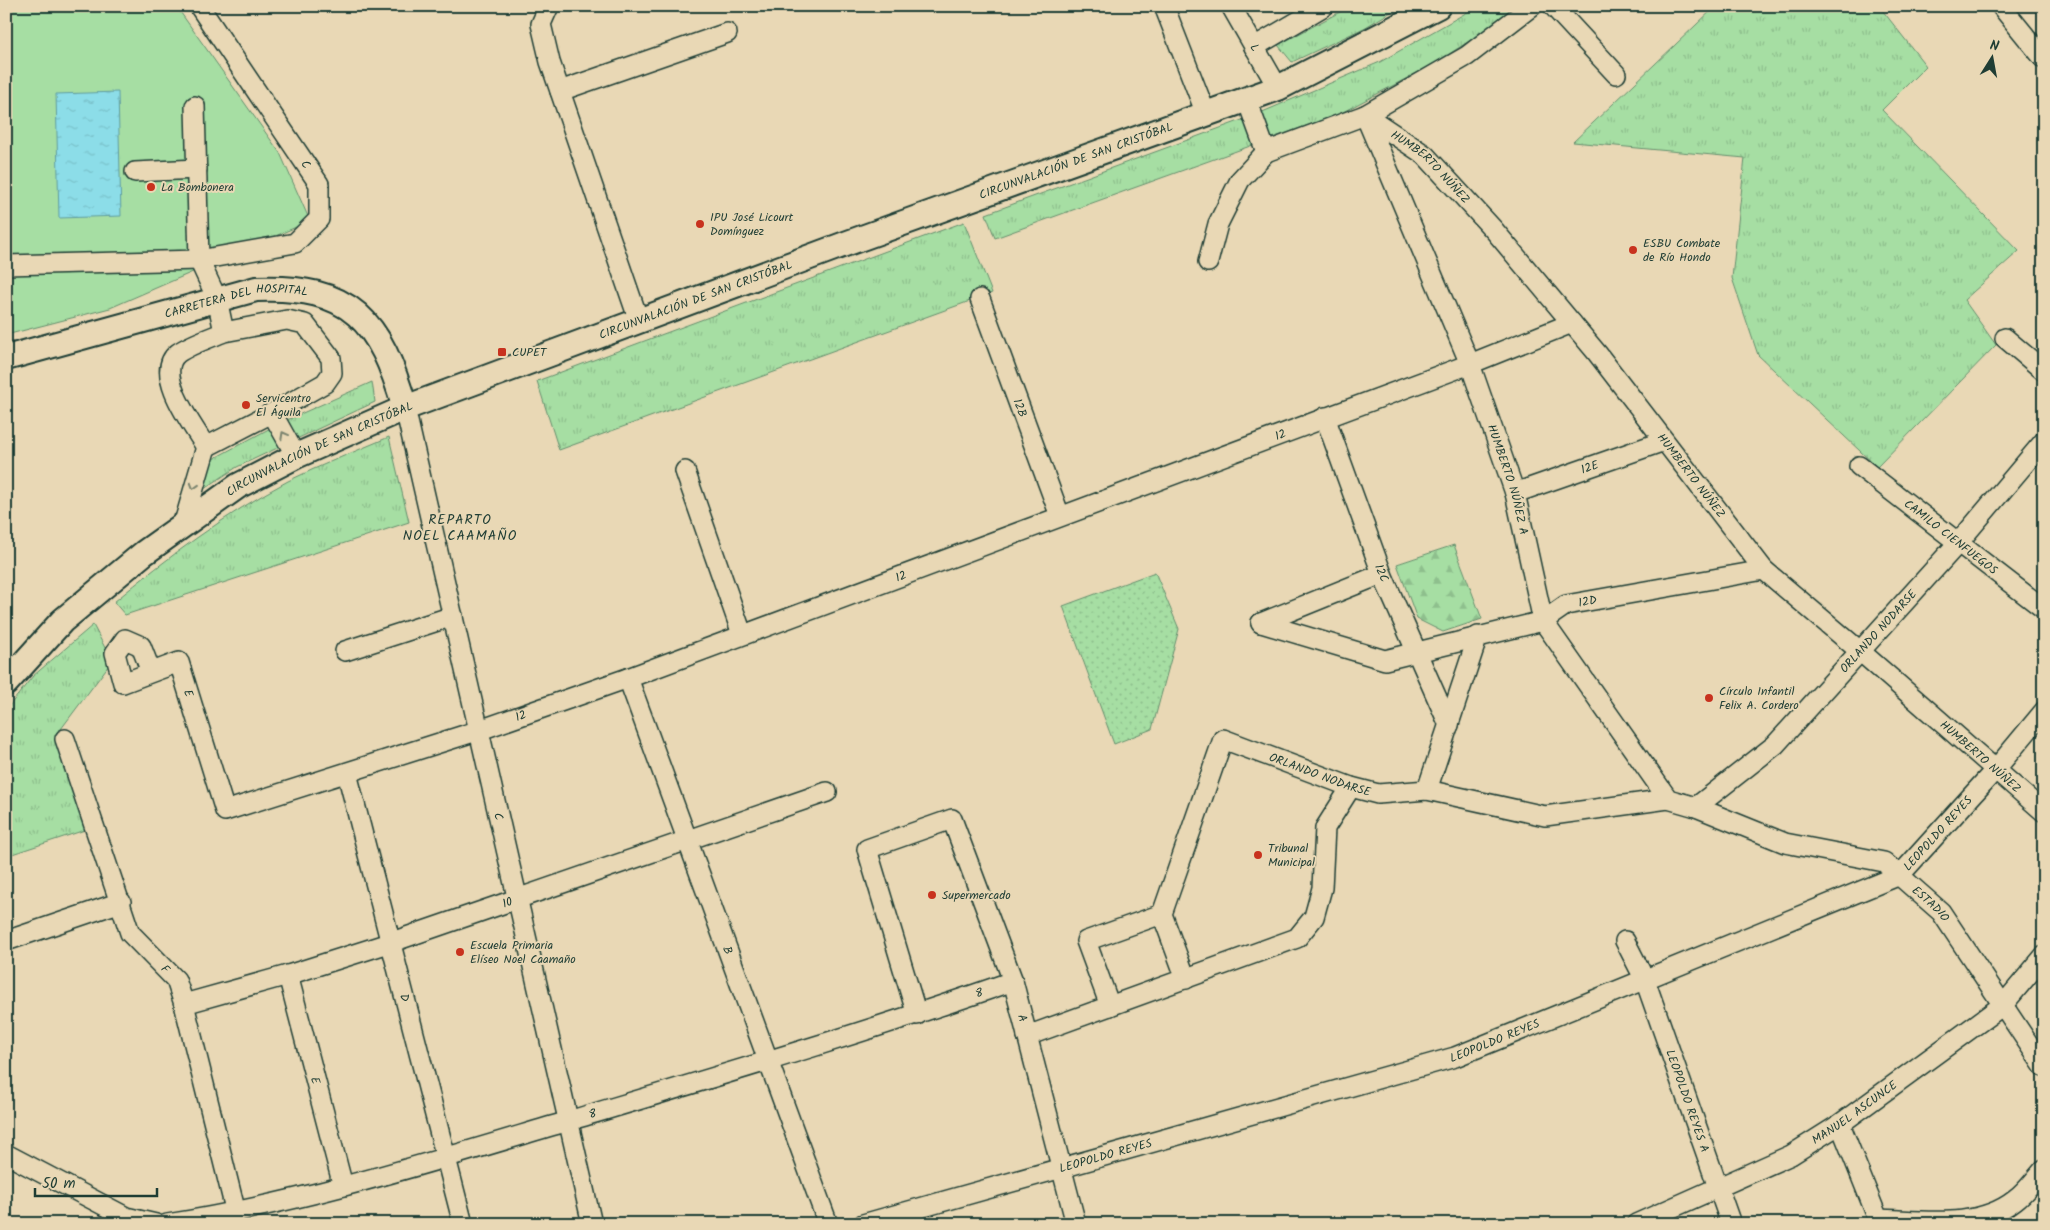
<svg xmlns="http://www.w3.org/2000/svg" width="2050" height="1230" font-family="Kalam,sans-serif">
<defs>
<pattern id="grass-tufts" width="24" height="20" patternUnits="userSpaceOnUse" patternTransform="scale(1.25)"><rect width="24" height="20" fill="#a6dea3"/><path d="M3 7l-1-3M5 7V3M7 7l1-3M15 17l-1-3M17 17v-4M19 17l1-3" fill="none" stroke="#8ebf8d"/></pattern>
<pattern id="forest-firs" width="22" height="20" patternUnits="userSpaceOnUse" patternTransform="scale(1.25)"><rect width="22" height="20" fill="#a6dea3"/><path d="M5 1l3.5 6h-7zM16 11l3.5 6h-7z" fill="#8ebf8d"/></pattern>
<pattern id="park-dots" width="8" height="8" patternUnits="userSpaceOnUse" patternTransform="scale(1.25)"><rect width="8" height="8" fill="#a6dea3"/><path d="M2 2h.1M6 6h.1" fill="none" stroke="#8ebf8d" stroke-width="1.8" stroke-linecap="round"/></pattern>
<pattern id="water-ripples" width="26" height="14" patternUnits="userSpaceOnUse" patternTransform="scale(1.25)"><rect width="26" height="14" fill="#8cdde8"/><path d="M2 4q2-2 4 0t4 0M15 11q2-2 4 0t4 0" fill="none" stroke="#78bfc8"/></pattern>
</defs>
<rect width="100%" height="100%" fill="#e9d8b5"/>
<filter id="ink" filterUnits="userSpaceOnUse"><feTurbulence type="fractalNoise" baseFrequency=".02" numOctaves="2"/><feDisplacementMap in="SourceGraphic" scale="10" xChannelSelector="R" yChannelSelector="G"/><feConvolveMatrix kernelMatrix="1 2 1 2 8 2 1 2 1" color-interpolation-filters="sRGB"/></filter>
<g filter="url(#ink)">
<g fill="url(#grass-tufts)" stroke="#628e6c">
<polygon points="1351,6 1401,6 1364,28 1292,62 1278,45"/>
<polygon points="1478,6 1519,6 1499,22 1432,65 1339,114 995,238 986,214 1253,116 1380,62"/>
<polygon points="1716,6 1879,6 1926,66 1882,110 2019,251 1964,300 1996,345 1877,467 1758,355 1732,278 1745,158 1573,142"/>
<polygon points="964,222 992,293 559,450 537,381"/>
<polygon points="372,382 375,402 237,467 201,491 211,460 278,424"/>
<path d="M389,437L409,522L125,615L114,602C168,557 226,514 288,481C321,465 356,451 389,437Z"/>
<polygon points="93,625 112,661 58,733 91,828 6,856 6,710 33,676"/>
</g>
<polygon fill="url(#forest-firs)" stroke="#628e6c" points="1454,545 1482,619 1443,632 1417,619 1397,564"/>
<polygon fill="url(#park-dots)" stroke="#628e6c" points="1155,572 1179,629 1152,729 1114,744 1063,606"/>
<polygon fill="#a6dea3" stroke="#628e6c" points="6,6 176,6 280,153 310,221 110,308 6,335"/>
<polygon fill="url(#water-ripples)" stroke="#609da0" points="118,92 121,216 59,218 56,94"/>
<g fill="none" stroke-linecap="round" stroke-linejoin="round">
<defs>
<g id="minor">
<path id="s1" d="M199,6L319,184V219L295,243L199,260L217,299L224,332C210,338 191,344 178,353C152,373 194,427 206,447L272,413L325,383L332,373L331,358L305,324L287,320L224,332"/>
<polyline points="549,6 541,24 550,62 639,321"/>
<polyline points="1164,6 1206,114"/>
<path id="s2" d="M1231,6L1278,88"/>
<polyline points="1553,6 1616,74"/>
<polyline points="2001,6 2044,59"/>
<polyline points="1254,47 1324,6"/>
<polyline points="560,91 727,33"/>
<polyline points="1247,100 1266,152 1365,115 1467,56 1532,6"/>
<path id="s3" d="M1365,115L1470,364L1515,493L1543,621L1668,799L1696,807L1785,843L1884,862L1941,912L2044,1067"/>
<path id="s4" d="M1365,115L1425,155L1494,230L1597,353L1764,570L1861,652L2044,812"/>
<polyline points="135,172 197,169"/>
<polyline points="1208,262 1218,224 1240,180 1266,152"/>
<polyline points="6,265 199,260 195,106"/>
<path id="s5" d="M980,299L1060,516"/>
<polyline points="2005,338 2044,371"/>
<path id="s6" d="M405,408L592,1224"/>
<polyline points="272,413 296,456"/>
<path id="s7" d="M1325,417L1382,574L1449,725"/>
<path id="s8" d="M1859,466L2044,609"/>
<polyline points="685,471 742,634"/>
<path id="s9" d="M1515,493L1664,441"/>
<polyline points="183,526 206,447"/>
<path id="s10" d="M1261,623L1385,660L1543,621L1566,605L1764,570"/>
<polyline points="1261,623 1382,574"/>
<polyline points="345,651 453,616"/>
<path id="s11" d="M151,672L141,646L125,639L115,653L123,683L179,662L225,811L480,730L628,678L1470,364L1572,323"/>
<path id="s12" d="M628,678L828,1224"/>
<path id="s13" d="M65,739L130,933L176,980L184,1004L236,1213"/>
<path id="s14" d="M347,773L463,1224"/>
<polyline points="1427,790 1478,636"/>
<path id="s15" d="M1696,807L1775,745L1959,542L2044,441"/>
<polyline points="6,941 121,902"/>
<path id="s16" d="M1625,941L1645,980L1731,1224"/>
<path id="s17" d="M288,975L343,1186"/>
<path id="s18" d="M1186,979L1162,914L1223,739L1351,787L1378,794L1427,790L1545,816L1668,799"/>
<path id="s19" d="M184,1004L288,975L392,942L827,792"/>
<polyline points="1110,1006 1086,941 1162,914"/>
<path id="s20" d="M917,1015L867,849L952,819L1013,981L1076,1224"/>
<polyline points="1027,1036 1297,938 1314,917 1322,888 1325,828 1351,787"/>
<polyline points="1840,1124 1880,1224"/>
<polyline points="6,1154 126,1217 156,1224"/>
<path d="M1878,1219C1923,1220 1977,1230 2015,1200C2026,1192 2035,1179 2044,1169"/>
<path id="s21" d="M167,1224C302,1203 434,1161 565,1122C715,1077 865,1033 1013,981"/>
<path id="s22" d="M863,1224L1455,1057L1900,875L1995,770L2044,711"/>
<path id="s23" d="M1636,1224L1791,1155L1840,1124L2003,1005L2044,956"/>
</g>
<g id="major">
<path id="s24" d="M6,358L256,289C352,285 380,321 405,408"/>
<path id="s25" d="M6,683L62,621L144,553L238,486L296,456L405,408L845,244L1278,88L1438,6"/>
</g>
</defs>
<use href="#minor" stroke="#1f3d34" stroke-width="22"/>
<use href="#major" stroke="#1f3d34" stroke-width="28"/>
<use href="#minor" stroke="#e9d8b5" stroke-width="19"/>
<use href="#major" stroke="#e9d8b5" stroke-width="24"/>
</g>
<defs><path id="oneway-chevron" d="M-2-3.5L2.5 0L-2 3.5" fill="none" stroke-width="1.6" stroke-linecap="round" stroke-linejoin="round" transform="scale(1.25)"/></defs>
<g stroke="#7a836e">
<use href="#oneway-chevron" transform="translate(284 435) rotate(-119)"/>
<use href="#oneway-chevron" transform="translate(194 486) rotate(107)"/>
</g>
</g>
<g fill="#c8321e" stroke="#e9d8b5" stroke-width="2">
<circle cx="151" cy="187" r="5"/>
<circle cx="700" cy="224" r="5"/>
<circle cx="1633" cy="250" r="5"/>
<rect x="497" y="347" width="10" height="10" rx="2.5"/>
<circle cx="246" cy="405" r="5"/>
<circle cx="1709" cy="698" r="5"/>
<circle cx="1258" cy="855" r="5"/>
<circle cx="932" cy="895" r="5"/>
<circle cx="460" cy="952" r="5"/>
</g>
<g text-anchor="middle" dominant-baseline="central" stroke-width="4" stroke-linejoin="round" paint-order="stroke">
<g font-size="12" fill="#1f3d34" stroke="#e9d8b5">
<text stroke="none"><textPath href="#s2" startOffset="48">L</textPath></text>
<text stroke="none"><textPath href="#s25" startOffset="1205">CIRCUNVALACIÓN DE SAN CRISTÓBAL</textPath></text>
<text stroke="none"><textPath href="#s1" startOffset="191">C</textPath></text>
<text stroke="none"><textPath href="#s4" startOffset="84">HUMBERTO NÚÑEZ</textPath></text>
<text stroke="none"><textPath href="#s25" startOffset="800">CIRCUNVALACIÓN DE SAN CRISTÓBAL</textPath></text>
<text stroke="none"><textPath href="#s24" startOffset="238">CARRETERA DEL HOSPITAL</textPath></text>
<text stroke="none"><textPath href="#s5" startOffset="116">12B</textPath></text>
<text stroke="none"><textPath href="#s11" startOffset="1430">12</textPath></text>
<text stroke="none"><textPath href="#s25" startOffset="395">CIRCUNVALACIÓN DE SAN CRISTÓBAL</textPath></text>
<text stroke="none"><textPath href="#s9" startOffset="79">12E</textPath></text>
<text stroke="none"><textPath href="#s4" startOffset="489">HUMBERTO NÚÑEZ</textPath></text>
<text stroke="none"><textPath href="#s3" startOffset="392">HUMBERTO NÚÑEZ A</textPath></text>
<text stroke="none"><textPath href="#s8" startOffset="116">CAMILO CIENFUEGOS</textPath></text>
<text stroke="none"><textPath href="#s7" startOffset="166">12C</textPath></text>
<text stroke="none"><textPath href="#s11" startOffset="1025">12</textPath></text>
<text stroke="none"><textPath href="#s10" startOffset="342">12D</textPath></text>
<text stroke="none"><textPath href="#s15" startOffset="254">ORLANDO NODARSE</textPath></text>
<text stroke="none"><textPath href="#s11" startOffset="186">E</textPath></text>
<text stroke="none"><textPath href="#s11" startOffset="620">12</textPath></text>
<text stroke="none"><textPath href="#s4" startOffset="894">HUMBERTO NÚÑEZ</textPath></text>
<text stroke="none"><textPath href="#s18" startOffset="358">ORLANDO NODARSE</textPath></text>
<text stroke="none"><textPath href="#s6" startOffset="419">C</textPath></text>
<text stroke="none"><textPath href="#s22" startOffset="1152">LEOPOLDO REYES</textPath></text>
<text stroke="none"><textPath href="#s19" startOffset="339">10</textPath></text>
<text stroke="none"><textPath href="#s3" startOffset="1044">ESTADIO</textPath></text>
<text stroke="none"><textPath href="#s12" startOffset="290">B</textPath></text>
<text stroke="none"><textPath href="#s13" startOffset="255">F</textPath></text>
<text stroke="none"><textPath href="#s21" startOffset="845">8</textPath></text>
<text stroke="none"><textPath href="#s14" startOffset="232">D</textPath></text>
<text stroke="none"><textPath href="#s20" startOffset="475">A</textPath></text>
<text stroke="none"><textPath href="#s22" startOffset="658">LEOPOLDO REYES</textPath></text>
<text stroke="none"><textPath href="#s17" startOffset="109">E</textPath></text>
<text stroke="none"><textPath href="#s16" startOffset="172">LEOPOLDO REYES A</textPath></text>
<text stroke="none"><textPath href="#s23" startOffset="246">MANUEL ASCUNCE</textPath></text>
<text stroke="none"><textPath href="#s21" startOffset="440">8</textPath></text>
<text stroke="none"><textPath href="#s22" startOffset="252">LEOPOLDO REYES</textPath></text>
</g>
<g font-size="12" fill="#1f3d34" stroke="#e9d8b5" text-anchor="start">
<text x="161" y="187">La Bombonera</text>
<text x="710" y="217">IPU José Licourt<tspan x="710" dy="14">Domínguez</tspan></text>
<text x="1643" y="243">ESBU Combate<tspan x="1643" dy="14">de Río Hondo</tspan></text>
<text x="512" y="352">CUPET</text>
<text x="256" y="398">Servicentro<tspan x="256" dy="14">El Águila</tspan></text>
<text x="1719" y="691">Círculo Infantil<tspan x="1719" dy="14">Felix A. Cordero</tspan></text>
<text x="1268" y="848">Tribunal<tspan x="1268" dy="14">Municipal</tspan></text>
<text x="942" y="895">Supermercado</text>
<text x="470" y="945">Escuela Primaria<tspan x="470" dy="14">Elíseo Noel Caamaño</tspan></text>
</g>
<g font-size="14" letter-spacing="1" fill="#1f3d34" stroke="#e9d8b5">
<text x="460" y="520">REPARTO<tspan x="460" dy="16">NOEL CAAMAÑO</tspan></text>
</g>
</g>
<rect width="2050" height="1230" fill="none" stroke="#e9d8b5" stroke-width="25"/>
<rect x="12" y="12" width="2025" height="1205" fill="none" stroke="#1f3d34" stroke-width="2" filter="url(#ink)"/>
<g transform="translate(1992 58) rotate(11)" stroke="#e9d8b5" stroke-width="4" paint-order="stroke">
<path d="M0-4L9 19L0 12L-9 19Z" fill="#1f3d34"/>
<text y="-8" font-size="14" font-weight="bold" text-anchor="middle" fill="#1f3d34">N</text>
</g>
<path d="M35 1188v8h122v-8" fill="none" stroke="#1f3d34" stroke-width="2.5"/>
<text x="42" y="1188" font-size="15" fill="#1f3d34" stroke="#e9d8b5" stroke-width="4" paint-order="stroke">50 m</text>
</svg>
